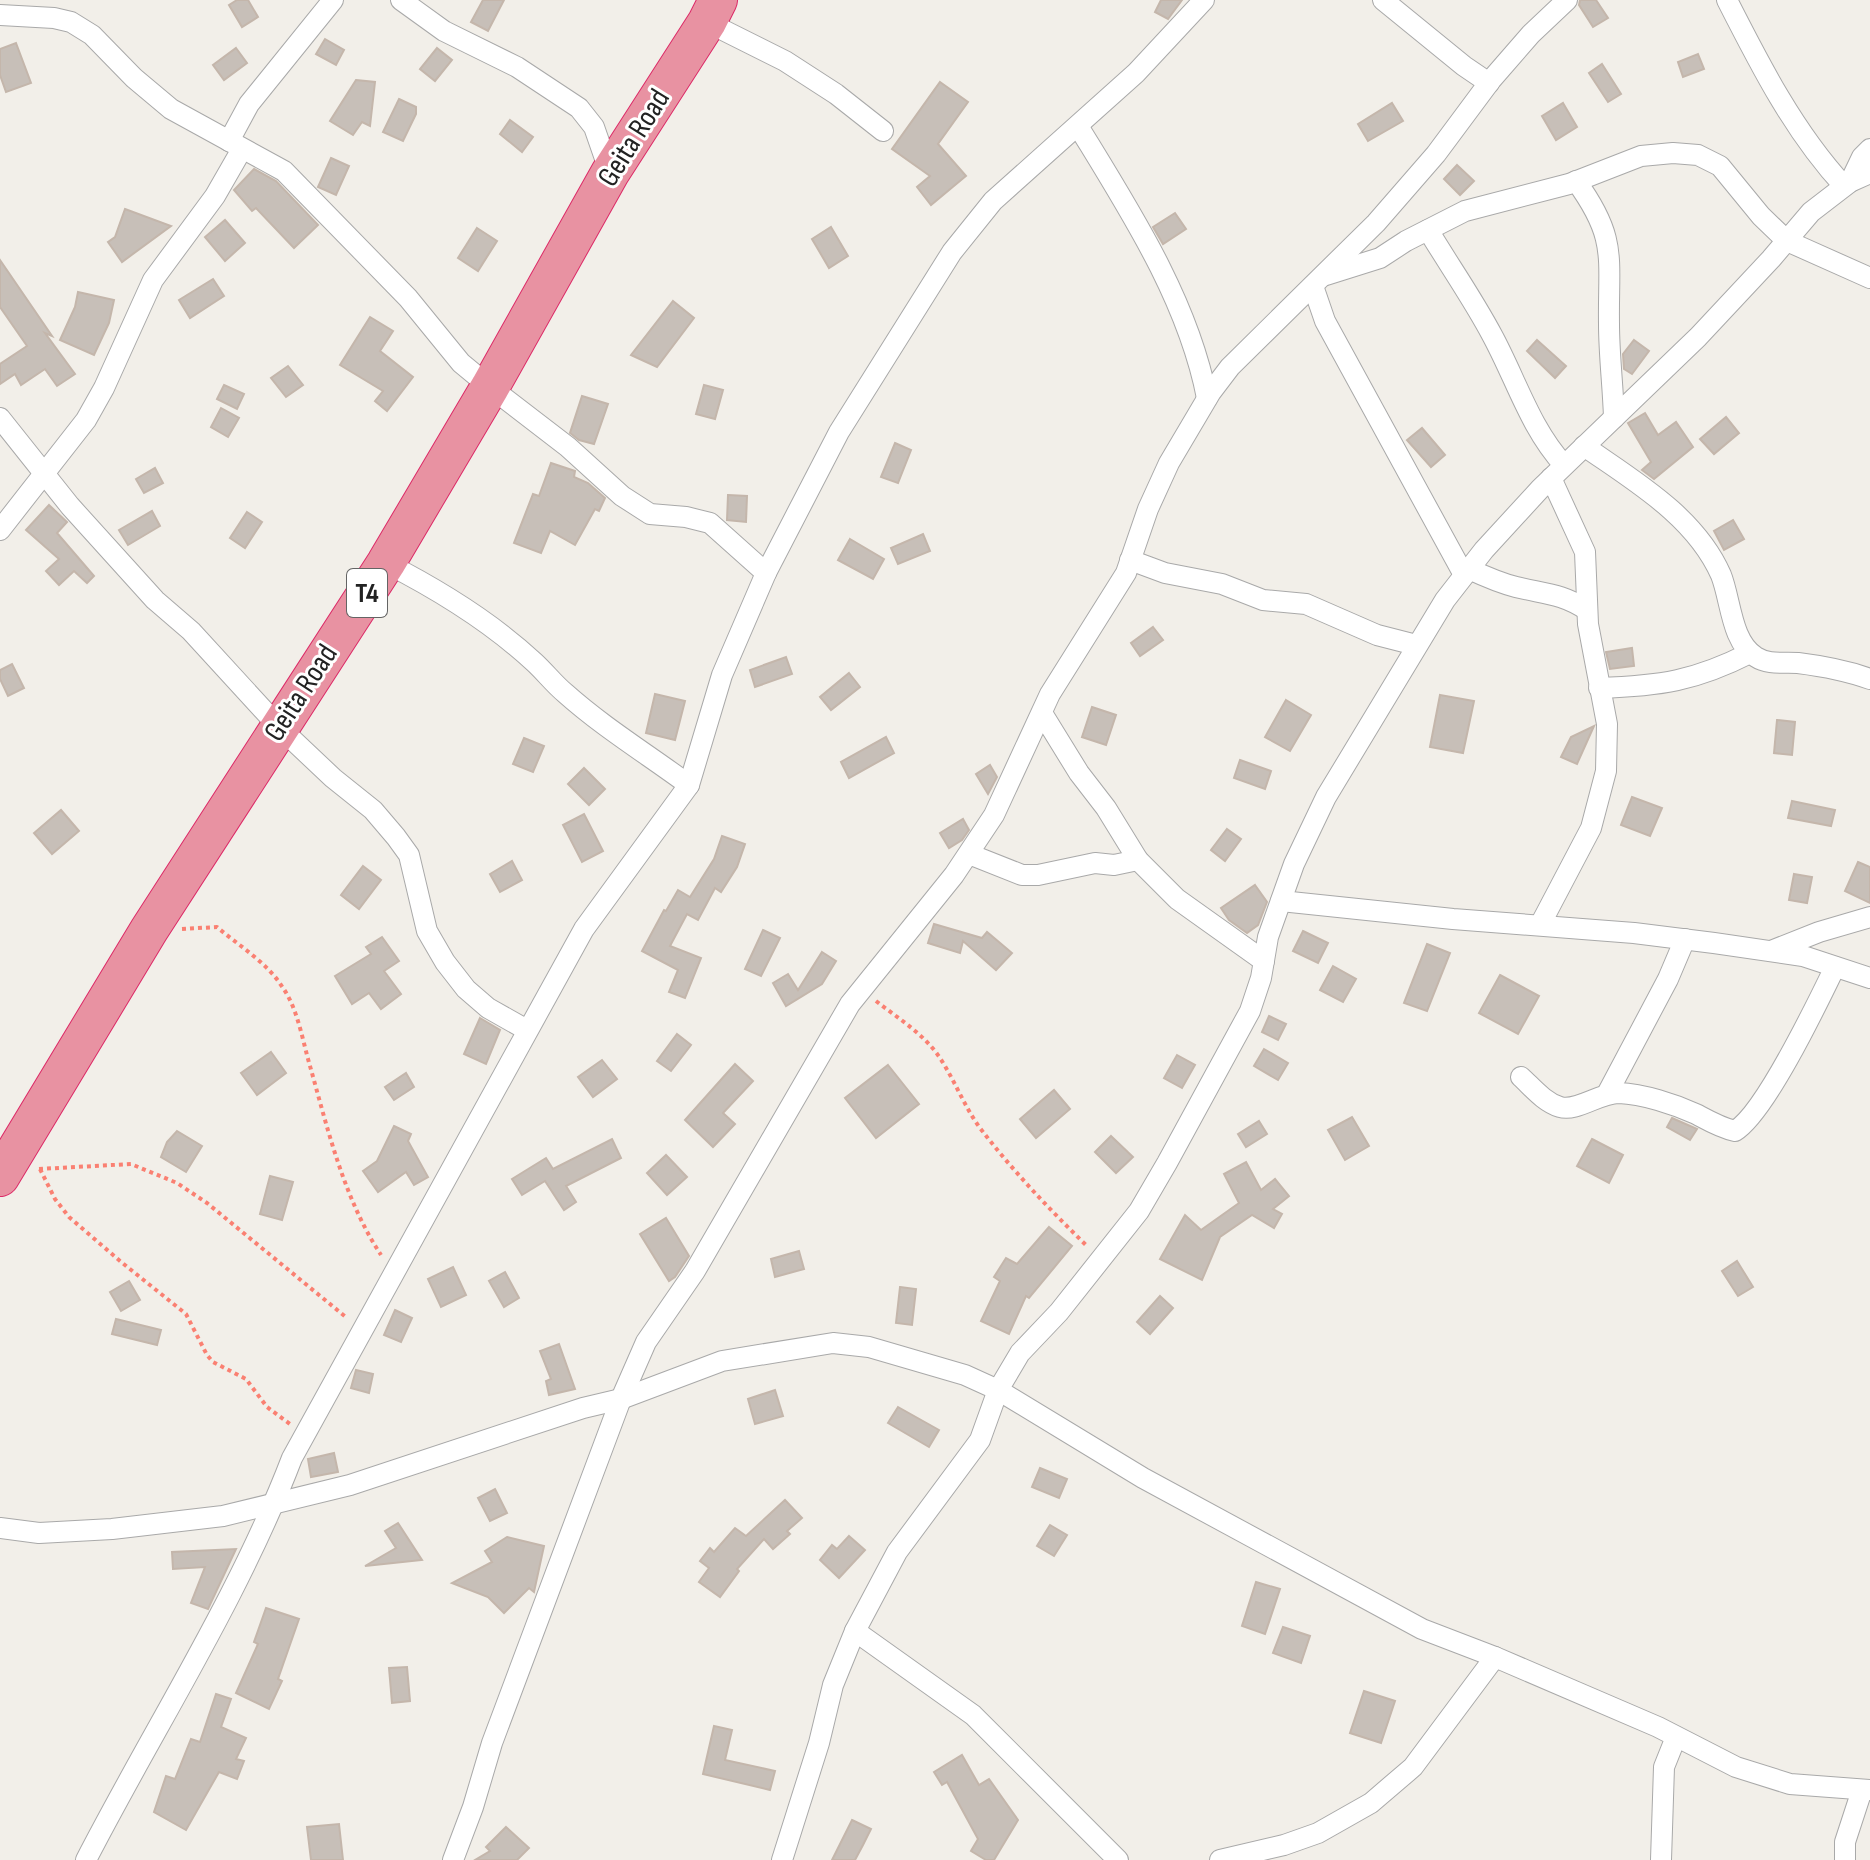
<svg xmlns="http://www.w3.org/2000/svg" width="1870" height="1860" font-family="'Sofia Sans Condensed',sans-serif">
<rect width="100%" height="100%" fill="#f2efe9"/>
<g fill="#c7bfb8" stroke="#c4b6ab" stroke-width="2">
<polygon points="237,0 248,0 258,17 242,27 229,5"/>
<polygon points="483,0 504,0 488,31 471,22"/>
<polygon points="1161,0 1182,0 1168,19 1155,12"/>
<polygon points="1580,0 1596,0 1608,18 1593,27 1579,5"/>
<polygon points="325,39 344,50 336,65 316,54"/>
<polygon points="16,43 31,83 6,92 0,75 0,49"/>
<polygon points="236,48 247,63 224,80 213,65"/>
<polygon points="437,48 452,60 435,81 420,69"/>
<polygon points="1698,54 1704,69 1683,77 1678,62"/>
<polygon points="1602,64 1621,94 1608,102 1589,73"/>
<polygon points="356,80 375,82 370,126 362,122 353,135 330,121"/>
<polygon points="940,82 968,102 938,144 966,176 931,205 917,187 930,176 892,149"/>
<polygon points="399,99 416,107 416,114 403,141 383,132"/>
<polygon points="1392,103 1403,121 1368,141 1358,124"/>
<polygon points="1563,103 1577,127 1556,140 1542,116"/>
<polygon points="510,120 533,137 522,152 500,134"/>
<polygon points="331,158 349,166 336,195 318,187"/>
<polygon points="1457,165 1474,181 1460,195 1444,179"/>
<polygon points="254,169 276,181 318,225 294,248 256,208 252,211 234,190"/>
<polygon points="125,209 171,226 122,262 108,242 115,237"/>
<polygon points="1175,213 1186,229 1163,244 1153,227"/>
<polygon points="225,220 245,243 225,261 205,237"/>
<polygon points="831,227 848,256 829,268 812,239"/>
<polygon points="477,228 497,241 478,271 458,258"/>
<polygon points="0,260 52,336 45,333 75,374 57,386 45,369 21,385 15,374 0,384 0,364 27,346 0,307"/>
<polygon points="213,279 224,296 190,318 179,300"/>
<polygon points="78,292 114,300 109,323 94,355 60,340 75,307"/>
<polygon points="673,301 694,318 657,367 631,355"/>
<polygon points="370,317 393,331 380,351 413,377 387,411 375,401 383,391 340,365"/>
<polygon points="1537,340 1566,366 1555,378 1527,351"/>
<polygon points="1634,340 1649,351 1632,374 1624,369 1623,354"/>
<polygon points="288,366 303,385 286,397 271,378"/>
<polygon points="224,385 244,394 237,409 217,399"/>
<polygon points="704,385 723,390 715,419 696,414"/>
<polygon points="582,396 608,404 594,444 579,440 570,433"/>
<polygon points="221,408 239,418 228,437 211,427"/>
<polygon points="1645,413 1658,435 1676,422 1693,447 1654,479 1642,470 1651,462 1628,423"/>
<polygon points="1726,417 1739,433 1714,454 1700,439"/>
<polygon points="1422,428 1445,455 1431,467 1407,440"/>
<polygon points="895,443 911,450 898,483 881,477"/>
<polygon points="551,463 575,471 574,477 588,483 605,498 599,511 595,509 575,545 550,531 541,553 514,543 533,494 539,496"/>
<polygon points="155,468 163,483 144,493 136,479"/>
<polygon points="728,495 747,496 746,522 727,520"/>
<polygon points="49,505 67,522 57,533 94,576 87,583 74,571 59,585 46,571 59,559 26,530"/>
<polygon points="152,511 160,526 128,545 119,530"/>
<polygon points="247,512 262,522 245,548 230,538"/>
<polygon points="1733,520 1744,539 1724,550 1714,531"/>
<polygon points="923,534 930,551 898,564 891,548"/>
<polygon points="850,539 884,559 873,579 838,560"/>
<polygon points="1153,627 1163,640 1140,656 1131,643"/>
<polygon points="1632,648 1634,666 1610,669 1606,652"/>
<polygon points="786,657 792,674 755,687 750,670"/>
<polygon points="12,664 24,688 8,696 0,679 0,670"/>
<polygon points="849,673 860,687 831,710 820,697"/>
<polygon points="655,694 685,701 675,740 646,733"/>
<polygon points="1440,695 1474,701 1463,753 1430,747"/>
<polygon points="1286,700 1311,715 1290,751 1265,737"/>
<polygon points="1092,707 1116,715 1106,745 1082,737"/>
<polygon points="1777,720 1795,722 1792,755 1774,753"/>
<polygon points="1594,726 1577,764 1561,757 1571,737"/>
<polygon points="886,737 894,753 849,778 841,762"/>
<polygon points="524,738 544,746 533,772 513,764"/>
<polygon points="1240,760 1271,771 1265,789 1234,778"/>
<polygon points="990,765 997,777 988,794 976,774"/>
<polygon points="584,768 605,789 589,805 568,784"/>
<polygon points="1632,797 1662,808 1650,836 1621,825"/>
<polygon points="1792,801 1835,810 1831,826 1788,818"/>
<polygon points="61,810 79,831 52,854 34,833"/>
<polygon points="584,814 603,851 582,862 563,825"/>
<polygon points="963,819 969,830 962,840 949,848 940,833"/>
<polygon points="1227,829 1241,839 1225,861 1211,850"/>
<polygon points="722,836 745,844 737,867 721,892 715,888 698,920 687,914 670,946 701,958 685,998 669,992 678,970 642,951 664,910 666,911 678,890 690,897 714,859"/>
<polygon points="512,861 522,880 500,892 490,874"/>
<polygon points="1858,862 1870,867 1870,903 1845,891"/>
<polygon points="363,866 381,880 359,909 341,895"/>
<polygon points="1794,874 1812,877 1807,903 1789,900"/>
<polygon points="1255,885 1267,902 1258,925 1247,933 1229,920 1221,908"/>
<polygon points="934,924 982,938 987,932 1012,953 996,970 963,941 960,953 928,943"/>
<polygon points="763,930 780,938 761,976 745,969"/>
<polygon points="1303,931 1328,943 1318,963 1293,951"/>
<polygon points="382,937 399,961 384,971 401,994 381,1009 369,993 352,1004 335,976 371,954 366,947"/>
<polygon points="1427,944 1450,953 1427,1011 1404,1003"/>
<polygon points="822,952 836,961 822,984 786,1006 773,983 788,974 798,990"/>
<polygon points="1333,966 1356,979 1343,1002 1320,990"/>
<polygon points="1500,975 1539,996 1518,1034 1479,1013"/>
<polygon points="1269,1016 1286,1024 1278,1040 1262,1032"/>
<polygon points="480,1018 500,1030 486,1064 464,1054"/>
<polygon points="677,1034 691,1045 671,1071 657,1061"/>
<polygon points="1264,1049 1288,1063 1278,1080 1254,1066"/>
<polygon points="271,1052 286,1073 257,1095 241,1073"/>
<polygon points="1177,1055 1195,1065 1182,1088 1164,1078"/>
<polygon points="602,1060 617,1079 593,1097 578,1077"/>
<polygon points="735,1064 753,1081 723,1113 735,1124 713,1147 685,1120"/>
<polygon points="888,1065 919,1104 876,1138 845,1098"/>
<polygon points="406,1073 414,1087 394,1100 385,1087"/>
<polygon points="1054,1090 1070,1109 1036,1138 1020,1119"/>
<polygon points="1352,1117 1369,1146 1345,1160 1328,1130"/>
<polygon points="1672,1118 1697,1129 1690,1140 1667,1127"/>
<polygon points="1259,1121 1267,1134 1246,1147 1238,1134"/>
<polygon points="394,1126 411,1134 408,1141 428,1177 414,1185 406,1172 378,1192 363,1171 377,1161"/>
<polygon points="177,1131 202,1146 186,1172 161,1157 167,1142"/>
<polygon points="1111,1136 1133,1157 1116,1173 1095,1152"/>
<polygon points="612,1139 621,1158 566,1186 576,1202 564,1210 545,1181 522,1195 512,1179 546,1158 553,1169"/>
<polygon points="1592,1139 1623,1155 1609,1183 1577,1166"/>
<polygon points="666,1155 687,1177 667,1195 647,1173"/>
<polygon points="1246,1162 1261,1190 1275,1179 1289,1196 1273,1209 1282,1214 1274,1228 1252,1215 1220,1237 1202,1280 1160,1259 1185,1215 1201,1230 1239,1203 1224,1174"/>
<polygon points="270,1176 293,1182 282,1220 260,1214"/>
<polygon points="666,1218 689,1256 675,1277 669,1281 640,1234"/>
<polygon points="1049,1227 1072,1246 1029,1298 1026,1296 1009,1334 981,1321 1000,1281 994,1277 1006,1258 1017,1264"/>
<polygon points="799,1251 804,1269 775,1277 771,1259"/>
<polygon points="1737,1261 1753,1287 1738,1296 1722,1271"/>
<polygon points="453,1267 466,1295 441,1307 428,1279"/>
<polygon points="505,1272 519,1298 504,1307 489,1281"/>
<polygon points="129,1281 140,1300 121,1311 110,1292"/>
<polygon points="900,1287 916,1289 912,1325 896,1323"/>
<polygon points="1160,1296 1173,1308 1150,1334 1137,1322"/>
<polygon points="395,1310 412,1318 401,1342 384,1335"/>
<polygon points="116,1319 161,1330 157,1345 112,1334"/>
<polygon points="559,1344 575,1389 549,1395 546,1381 551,1379 540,1351"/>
<polygon points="356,1370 373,1374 369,1393 351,1388"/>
<polygon points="775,1390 783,1416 755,1424 748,1399"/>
<polygon points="898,1407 939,1430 929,1447 888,1423"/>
<polygon points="334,1453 338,1472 311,1477 308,1459"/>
<polygon points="1040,1468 1067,1479 1059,1498 1032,1487"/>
<polygon points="495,1489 507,1513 490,1521 478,1498"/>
<polygon points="785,1500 802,1518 787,1531 790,1534 773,1549 764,1539 737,1569 739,1571 720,1597 699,1582 709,1568 700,1561 710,1548 714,1552 735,1528 746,1536"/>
<polygon points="398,1523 422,1560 365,1566 396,1548 385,1531"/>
<polygon points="1050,1525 1067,1535 1054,1556 1037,1546"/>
<polygon points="849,1536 865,1550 839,1578 820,1560 832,1545 837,1549"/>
<polygon points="507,1537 544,1546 534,1592 529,1588 504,1613 488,1597 452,1583 492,1562 485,1551"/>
<polygon points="236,1549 208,1609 191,1603 205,1567 173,1569 172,1552"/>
<polygon points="1256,1582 1280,1589 1265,1634 1242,1626"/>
<polygon points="266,1608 299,1619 278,1679 282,1681 269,1709 236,1693 258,1644 254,1642"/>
<polygon points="1283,1627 1310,1636 1301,1663 1273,1653"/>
<polygon points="407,1667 410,1701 392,1703 389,1668"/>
<polygon points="1364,1691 1395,1701 1381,1743 1350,1733"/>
<polygon points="216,1694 231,1699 221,1727 246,1738 236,1759 244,1761 237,1779 219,1772 186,1830 154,1812 166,1776 175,1779 191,1739 200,1742"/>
<polygon points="714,1726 732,1730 725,1760 775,1771 770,1790 703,1774"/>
<polygon points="962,1755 979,1785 989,1779 1018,1820 994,1860 986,1860 971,1851 978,1839 947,1782 942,1785 934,1772"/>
<polygon points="852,1820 871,1829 863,1845 855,1860 832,1860"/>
<polygon points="339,1824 343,1860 311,1860 307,1827"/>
<polygon points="506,1827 529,1848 517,1860 475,1860 490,1851 486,1847"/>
</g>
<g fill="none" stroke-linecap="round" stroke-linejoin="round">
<defs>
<g id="street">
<polyline points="401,0 444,31 517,67 579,108 594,127 610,173"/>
<polyline points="1383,0 1464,66 1489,83"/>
<path d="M1727,0C1760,65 1794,132 1844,186"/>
<polyline points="0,15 54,18 71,22 92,35 134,78 171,109 284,171 408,298 461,363 490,387 568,447 622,496 650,514 686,517 710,523 766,573"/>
<polyline points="707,22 785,61 836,94 883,131"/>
<path d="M1078,126C1130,211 1188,300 1207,398"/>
<polyline points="229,141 249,104 333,0"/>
<path d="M1576,181C1618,239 1608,257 1609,324C1609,355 1613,386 1614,418"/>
<polyline points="1850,182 1862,157 1870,149"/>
<path d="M1428,230C1449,265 1473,299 1492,335C1516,379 1530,428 1564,465"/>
<polyline points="1326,275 1380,258 1406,241 1465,211 1569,184 1641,156 1673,153 1698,155 1720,166 1761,216 1787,241 1870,278"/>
<polyline points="1313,286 1325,321 1464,575"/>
<polyline points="0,418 70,506 155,600 191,631 279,727 333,778 373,810 396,837 409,855 427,931 445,962 466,989 488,1008 527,1030"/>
<path d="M1584,446C1634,481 1695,516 1721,575C1731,600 1731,642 1756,657C1768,665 1784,662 1798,663C1822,666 1848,671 1870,679"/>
<polyline points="0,530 86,420 104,388 153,280 215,196 242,149"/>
<polyline points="1130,560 1165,573 1222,584 1263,600 1306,604 1377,635 1416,645"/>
<path d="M386,563C439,590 491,622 534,662C545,672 554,684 565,693C603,727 647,754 689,785"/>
<path d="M1469,569C1484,576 1500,583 1516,587C1544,594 1561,593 1587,610"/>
<path d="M1599,688C1660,686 1695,681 1750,653"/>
<polyline points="1042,713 1079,773 1106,808 1138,860 1177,899 1264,961"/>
<polyline points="969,854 1022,875 1038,875 1095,863 1114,865 1138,860"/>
<polyline points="1281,901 1453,919 1634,933 1714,943 1803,956 1870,978"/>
<polyline points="1540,925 1591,828 1606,771 1607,724 1588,624 1585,552 1551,478"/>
<polyline points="1771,951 1819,932 1870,917"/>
<path d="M1521,1077C1533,1088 1544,1102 1560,1107C1577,1112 1599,1093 1619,1093C1643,1094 1674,1104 1696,1114C1709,1121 1721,1128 1735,1131C1765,1113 1818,1002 1835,967"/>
<polyline points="1607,1094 1668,979 1685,939"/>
<polyline points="0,1528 39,1533 112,1529 223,1516 350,1485 583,1408 621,1399 722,1361 833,1343 869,1347 965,1375 998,1390 1143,1478 1422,1629 1495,1657 1658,1727 1736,1767 1790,1784 1870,1790"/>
<polyline points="855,1631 973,1715 1118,1860"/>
<path d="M86,1860C155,1726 238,1599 292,1458L584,929L689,785L722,675L766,573L839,432L952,252L993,201L1136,73L1204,0"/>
<polyline points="453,1860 473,1807 492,1743 621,1399 646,1342 695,1271 850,1004 954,875 994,815 1050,694 1126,573 1148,509 1169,463 1211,392 1230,367 1376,223 1436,154 1491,80 1531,34 1567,0"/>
<polyline points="782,1860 819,1743 833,1685 855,1631 897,1552 980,1440 998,1390 1020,1353 1059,1312 1139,1211 1167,1163 1250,1011 1261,978 1268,937 1294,864 1326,797 1445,600 1484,550 1540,489 1698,337 1771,259 1811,212 1850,182 1870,173"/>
<polyline points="1220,1860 1284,1845 1318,1833 1371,1803 1413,1767 1495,1657"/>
<polyline points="1661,1860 1664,1767 1676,1737"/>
<polyline points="1845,1860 1845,1842 1862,1790"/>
</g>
<polyline id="highway" points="0,1177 149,930 386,563 490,387 610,173 707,22 718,0"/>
</defs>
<use href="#street" stroke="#a9a9a9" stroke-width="22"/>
<use href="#highway" stroke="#dc2a67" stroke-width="40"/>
<g stroke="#fa8072" stroke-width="4" stroke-dasharray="4 4" stroke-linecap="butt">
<path d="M182,929L217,927C238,945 266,962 281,985C298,1008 302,1039 310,1066C328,1130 344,1199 381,1255"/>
<path d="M876,1001C899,1019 924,1034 940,1058C955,1081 964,1106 980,1128C1012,1170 1050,1210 1088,1247"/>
<polyline points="39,1169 131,1164 177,1183 207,1203 347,1318"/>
<polyline points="40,1169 55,1199 69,1217 120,1261 186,1314 207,1355 213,1362 246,1379 267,1407 290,1424"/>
</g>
<use href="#street" stroke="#fff" stroke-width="20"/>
<use href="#highway" stroke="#e892a2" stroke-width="38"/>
</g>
<g text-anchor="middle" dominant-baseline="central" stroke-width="6" stroke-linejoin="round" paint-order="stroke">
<rect fill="#fff" stroke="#646464" stroke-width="2" x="347" y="569" width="40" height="48" rx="6"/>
<g font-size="28" font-weight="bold" fill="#222">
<text x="367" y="593">T4</text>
</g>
<g font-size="30" fill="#222" stroke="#fff">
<text transform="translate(634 138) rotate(-58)">Geita Road</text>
<text transform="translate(301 693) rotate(-57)">Geita Road</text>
</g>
</g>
</svg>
